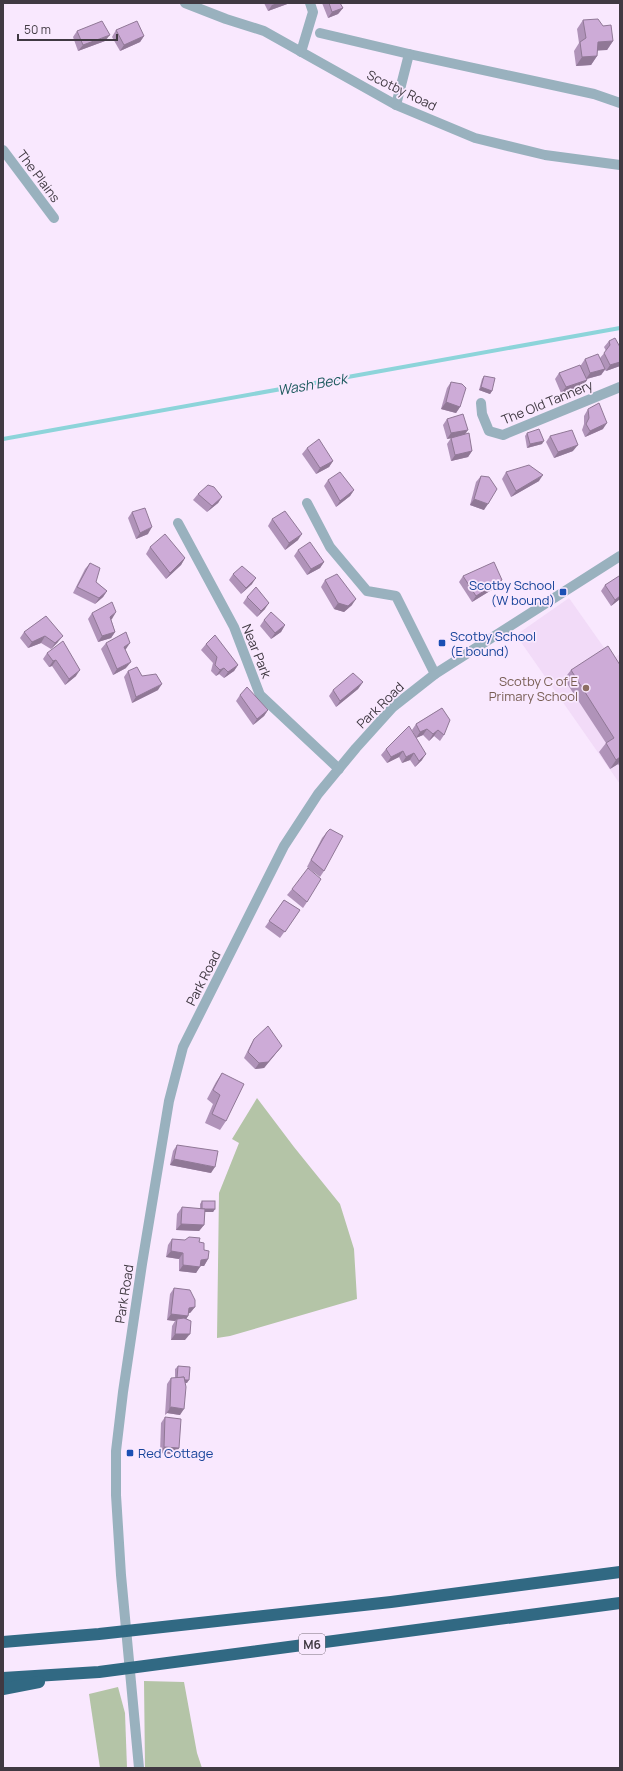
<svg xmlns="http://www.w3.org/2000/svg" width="623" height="1771" font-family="Manrope,sans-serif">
<rect width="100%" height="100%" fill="#f9e8fe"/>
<polygon fill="#f2dbf8" points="569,598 612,659 620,654 620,784 516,635"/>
<g fill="#b4c4a7">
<polygon points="257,1098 294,1147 340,1204 354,1249 357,1299 230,1336 217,1338 219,1193 239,1143 232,1139"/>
<polygon points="144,1681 184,1682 197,1753 202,1768 145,1768"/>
<polygon points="118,1687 125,1713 127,1768 100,1768 89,1694"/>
</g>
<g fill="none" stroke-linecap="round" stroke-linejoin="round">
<polyline stroke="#8dd4da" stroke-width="4" points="3,439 620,328"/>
<g stroke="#99b1be" stroke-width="10">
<polyline points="185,3 226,19 264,31 396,105 475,138 545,155 620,165"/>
<polyline points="320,33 409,54 594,94 620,103"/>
<polyline points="301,52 313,12 310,3"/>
<polyline points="396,105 409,54"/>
<polyline points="3,150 54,218"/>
<polyline points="481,403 482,414 489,431 503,435 620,387"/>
<polyline points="307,503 330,547 367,591 396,596 435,674"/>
<polyline points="178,523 234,627 260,695 339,769"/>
<polyline points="139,1768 121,1575 116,1495 116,1451 123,1392 142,1264 169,1101 183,1047 284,846 318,794 356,748 393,707 435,674 620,556"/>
</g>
<g stroke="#316983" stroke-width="12">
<polyline points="3,1642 99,1634 391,1602 620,1572"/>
<polyline points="3,1678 99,1672 620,1603"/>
<polyline points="3,1689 39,1682"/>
</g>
</g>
<g fill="#b093b9">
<polygon points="264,3 290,3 268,11"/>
<polygon points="322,3 340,3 343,8 338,14 328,18"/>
<polygon points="583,20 613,41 607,50 597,50 597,56 591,65 576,66 574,51 579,43 577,29"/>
<polygon points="116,30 144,36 140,42 120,51 112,37"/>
<polygon points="77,31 105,41 78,51 73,37"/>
<polygon points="609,341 620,347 620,366 606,371 605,370 601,375 587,379 583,386 561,393 555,379 559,373 581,365 585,359 600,358 606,351 604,347"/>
<polygon points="484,376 492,391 490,394 479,390 482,379"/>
<polygon points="451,382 460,407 456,413 441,409 447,388"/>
<polygon points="588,409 603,429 585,437 582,430 584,424 584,416"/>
<polygon points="447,419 465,434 472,451 468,457 451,461 447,444 451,438 447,439 443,425"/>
<polygon points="527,433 542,444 527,448 525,436"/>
<polygon points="550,436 573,451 554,458 546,442"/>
<polygon points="307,448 333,461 329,467 316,474 302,454"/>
<polygon points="506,472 539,481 511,497 502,479"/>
<polygon points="481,476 484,510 470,505 476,482"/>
<polygon points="328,480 354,490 350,496 336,507 324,486"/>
<polygon points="198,494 222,497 218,503 207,512 193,500"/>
<polygon points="132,512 148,534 136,539 128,518"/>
<polygon points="272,519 298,540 285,550 268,526"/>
<polygon points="150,547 185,558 181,565 166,579 146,554"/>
<polygon points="298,550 324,562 320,568 307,575 294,556"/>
<polygon points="90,563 96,582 107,591 103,597 95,604 73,593 85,569"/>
<polygon points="233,574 252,584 241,594 229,580"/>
<polygon points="463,576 498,586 472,602 459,582"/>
<polygon points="620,577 620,599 611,606 601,591 605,585"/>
<polygon points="325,580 352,605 344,612 334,609 321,587"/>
<polygon points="247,597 265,609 257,617 243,603"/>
<polygon points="116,612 111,619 115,632 111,638 98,642 88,619 92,613"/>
<polygon points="46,616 58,642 51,649 41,643 28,648 20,638 24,632"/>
<polygon points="264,620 285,625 281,632 271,639 260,626"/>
<polygon points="106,643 126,649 125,650 126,668 113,675 101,649"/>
<polygon points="206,644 238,665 234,671 224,678 219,674 216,676 211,671 213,663 201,650"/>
<polygon points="47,653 76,676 65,685 52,666 49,667 43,659"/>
<polygon points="620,665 620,767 618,764 610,769 599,752 606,743 564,679 571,670"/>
<polygon points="128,671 142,676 158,690 132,703 124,677"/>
<polygon points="363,682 358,689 336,707 329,696 333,690"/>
<polygon points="240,695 268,710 264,716 253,725 236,701"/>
<polygon points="442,708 444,735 440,741 434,736 429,741 423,735 416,738 422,760 415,767 410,760 402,763 399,757 387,763 381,755 386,749 416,738 412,730 416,724"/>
<polygon points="327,832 324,871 320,877 307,867 322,838"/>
<polygon points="292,889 307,902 303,908 287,895"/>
<polygon points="284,900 300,910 280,938 265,927"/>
<polygon points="254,1039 282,1046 264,1068 255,1069 244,1058 250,1046"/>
<polygon points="222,1073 226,1121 220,1130 205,1123 213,1104 207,1099 216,1082"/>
<polygon points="177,1145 211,1173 170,1165 173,1151"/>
<polygon points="202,1201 215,1209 213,1212 205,1212 204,1225 199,1231 176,1230 177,1214 182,1207 200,1209 200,1204"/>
<polygon points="172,1239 199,1242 204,1250 208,1259 204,1266 200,1266 196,1273 179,1271 179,1259 166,1257 168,1245"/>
<polygon points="174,1288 195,1307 190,1313 189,1313 188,1316 186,1319 185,1340 171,1340 172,1326 175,1321 167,1320 170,1294"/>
<polygon points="178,1366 187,1383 185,1383 180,1415 167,1413 165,1415 167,1384 171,1378 175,1378 175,1369"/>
<polygon points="165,1417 179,1448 175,1454 160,1453 161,1423"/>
</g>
<g fill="#907896">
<polygon points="277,3 290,3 268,11 272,5"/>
<polygon points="343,8 338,14 328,18 332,12"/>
<polygon points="110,35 105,41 78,51 83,45"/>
<polygon points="144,36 140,42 120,51 124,45"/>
<polygon points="613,41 607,50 592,51 598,42"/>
<polygon points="597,56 591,65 576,66 582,57"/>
<polygon points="620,362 620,366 606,371 610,365"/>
<polygon points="605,369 601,375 586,379 590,373"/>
<polygon points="587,380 583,386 561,393 566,387"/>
<polygon points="481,387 492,391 490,394 479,390"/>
<polygon points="446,402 460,407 456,413 441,409"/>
<polygon points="607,423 603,429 585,437 590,431"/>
<polygon points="468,430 464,436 447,439 451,433"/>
<polygon points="544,441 542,444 527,448 530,444"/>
<polygon points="578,445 573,451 554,458 558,452"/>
<polygon points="472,451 468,457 451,461 455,455"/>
<polygon points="333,461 329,467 316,474 320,468"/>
<polygon points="543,475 539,481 511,497 516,491"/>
<polygon points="354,490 350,496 336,507 340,501"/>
<polygon points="222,497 218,503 207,512 212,506"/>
<polygon points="474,499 488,504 484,510 470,505"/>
<polygon points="152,527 148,534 136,539 140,533"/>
<polygon points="302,534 298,540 285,550 289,543"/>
<polygon points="185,558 181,565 166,579 170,573"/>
<polygon points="324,562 320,568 307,575 311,569"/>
<polygon points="256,578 252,584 241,594 246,588"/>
<polygon points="502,580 498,586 472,602 476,596"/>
<polygon points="107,591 103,597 95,604 99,598"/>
<polygon points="620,596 620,599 611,606 615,600"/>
<polygon points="356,599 352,605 344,612 334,609 338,603"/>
<polygon points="269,603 265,609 257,617 261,611"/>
<polygon points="116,612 112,619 106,623 110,617"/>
<polygon points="285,625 281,632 271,639 275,633"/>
<polygon points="115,632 111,638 98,642 102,636"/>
<polygon points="45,636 41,643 28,648 32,642"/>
<polygon points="63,636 58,642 51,649 55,643"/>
<polygon points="130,643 126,649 119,654 124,647"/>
<polygon points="56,660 52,666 49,667 53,661"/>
<polygon points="131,662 126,668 113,675 117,669"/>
<polygon points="238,665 234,671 224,678 228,672"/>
<polygon points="224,668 219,674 216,676 220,670"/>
<polygon points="80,670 76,676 65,685 69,679"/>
<polygon points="363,682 358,689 336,707 340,701"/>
<polygon points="162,684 158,690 132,703 136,697"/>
<polygon points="268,710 264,716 253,725 257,719"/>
<polygon points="427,729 423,735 416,738 420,732"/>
<polygon points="438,730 434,736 429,741 433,734"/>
<polygon points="403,751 399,757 387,763 391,757"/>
<polygon points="414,753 410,760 402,763 406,757"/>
<polygon points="426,754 422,760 415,767 419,761"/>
<polygon points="620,757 620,760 618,764 610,769 616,760"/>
<polygon points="282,1046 264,1068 255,1069 259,1063"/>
<polygon points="174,1159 215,1167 211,1173 170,1165"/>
<polygon points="202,1209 215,1209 213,1212 200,1212"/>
<polygon points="181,1224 204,1225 199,1231 176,1230"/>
<polygon points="171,1251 183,1253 179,1259 166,1257"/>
<polygon points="208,1259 204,1266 197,1266 201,1260"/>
<polygon points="183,1265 200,1267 196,1273 179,1271"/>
<polygon points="195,1307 190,1313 185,1314 189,1308"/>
<polygon points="171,1314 188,1316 184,1323 177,1319 175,1321 167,1320"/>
<polygon points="175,1334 190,1334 185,1340 171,1340"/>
<polygon points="177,1379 189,1380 187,1383 174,1382"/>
<polygon points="171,1407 184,1409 180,1415 167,1413 165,1415"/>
<polygon points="164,1447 179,1448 175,1454 160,1453"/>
</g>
<g fill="#cdabd7" stroke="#907896">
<polygon points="329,3 340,3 343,8 332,12"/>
<polygon points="598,19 603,26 611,25 613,41 598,42 597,56 582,57 580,42 586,38 583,20"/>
<polygon points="102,21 110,35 83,45 77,31"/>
<polygon points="137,21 144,36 124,45 116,30"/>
<polygon points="615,338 620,347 620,362 610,365 604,353 610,345 609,341"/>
<polygon points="598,354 605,369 590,373 585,359"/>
<polygon points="580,365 587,380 566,387 559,373"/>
<polygon points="484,376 495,378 492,391 481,387"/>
<polygon points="451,382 462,384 466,388 460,407 446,402"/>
<polygon points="599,403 607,423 590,431 586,424 589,418 588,409"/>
<polygon points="463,414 468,430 451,433 447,419"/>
<polygon points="539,429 544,441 530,444 527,433"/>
<polygon points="572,430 578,445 558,452 550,436"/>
<polygon points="469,433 472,451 455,455 451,438"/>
<polygon points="319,439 333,461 320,468 307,448"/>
<polygon points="529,465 543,475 516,491 506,472"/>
<polygon points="340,472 354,490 340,501 328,480"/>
<polygon points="481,476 489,477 497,489 488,504 474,499"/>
<polygon points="208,485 214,487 222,497 212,506 198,494"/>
<polygon points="145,508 152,527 140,533 132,512"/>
<polygon points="285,511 302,534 289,543 272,519"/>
<polygon points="165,534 185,558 170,573 150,547"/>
<polygon points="310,542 324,562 311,569 298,550"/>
<polygon points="494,562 502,580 476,596 463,576"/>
<polygon points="90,563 100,568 96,582 107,591 99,598 77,587"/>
<polygon points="242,566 256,578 246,588 233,574"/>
<polygon points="337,574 356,599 348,606 338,603 325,580"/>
<polygon points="619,576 620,577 620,596 615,600 605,585"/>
<polygon points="256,587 269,603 261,611 247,597"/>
<polygon points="112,602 116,612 110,617 115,632 102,636 92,613"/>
<polygon points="271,612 285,625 275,633 264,620"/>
<polygon points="46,616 63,636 55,643 45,636 32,642 24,632"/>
<polygon points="126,632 130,643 124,647 131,662 117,669 106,643"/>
<polygon points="215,635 238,665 228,672 224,668 220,670 215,665 217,657 206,644"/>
<polygon points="63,641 80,670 69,679 56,660 53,661 47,653"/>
<polygon points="608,646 620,665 620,757 616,760 606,743 614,738 571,670"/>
<polygon points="137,667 142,676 156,674 162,684 136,697 128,671"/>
<polygon points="353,673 363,682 340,701 333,690"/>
<polygon points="247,687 268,710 257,719 240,695"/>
<polygon points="442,708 450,720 444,735 438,730 433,734 427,729 420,732 416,724"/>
<polygon points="409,726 426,754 419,761 414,753 406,757 403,751 391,757 386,749"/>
<polygon points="330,829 343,836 324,871 311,860 327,832"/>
<polygon points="308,868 321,879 307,902 292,889"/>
<polygon points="284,900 300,910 285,932 269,921"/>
<polygon points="268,1026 282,1046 268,1062 259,1063 248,1052 254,1039"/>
<polygon points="222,1073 244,1084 226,1121 212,1114 220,1095 213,1090"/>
<polygon points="177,1145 218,1151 215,1167 174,1159"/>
<rect x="202" y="1201" width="13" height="8"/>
<polygon points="182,1207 205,1209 204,1225 181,1224"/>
<polygon points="189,1237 200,1238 199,1242 204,1243 204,1250 209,1251 208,1259 201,1260 200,1267 183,1265 183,1253 171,1251 172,1239 185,1240"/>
<polygon points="174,1288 190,1290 195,1300 195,1307 189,1308 188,1316 171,1314"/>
<polygon points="184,1318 191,1321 190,1334 175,1334 177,1319"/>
<polygon points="178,1366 190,1367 189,1380 185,1380 184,1377 177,1378"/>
<polygon points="184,1377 186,1387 184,1409 171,1407 170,1409 171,1378"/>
<polygon points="165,1417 181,1419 179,1448 164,1447"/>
</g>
<g fill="#1a4fb4" stroke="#f9e8fe" stroke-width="1.5">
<rect x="559" y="588" width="8" height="8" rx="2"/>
<rect x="438" y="639" width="8" height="8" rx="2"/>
<rect x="126" y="1449" width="8" height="8" rx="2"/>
</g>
<circle fill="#8d6e63" stroke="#f9e8fe" stroke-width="1.5" cx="586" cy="688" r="4"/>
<g text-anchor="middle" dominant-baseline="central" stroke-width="3.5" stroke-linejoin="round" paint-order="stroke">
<rect fill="#f9e8fe" stroke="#786e7a" stroke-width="1" x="299" y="1634" width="26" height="20" rx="3"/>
<g font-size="12" font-weight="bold" fill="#403942">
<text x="312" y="1644">M6</text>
</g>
<g font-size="13" fill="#403942" stroke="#f9e8fe">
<text transform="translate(402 90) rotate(26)">Scotby Road</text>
<text transform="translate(39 176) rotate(53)">The Plains</text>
<text transform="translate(547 402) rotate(-22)">The Old Tannery</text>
<text transform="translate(257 651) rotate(68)">Near Park</text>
<text transform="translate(380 705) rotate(-44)">Park Road</text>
<text transform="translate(203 978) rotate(-63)">Park Road</text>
<text transform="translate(124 1294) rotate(-81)">Park Road</text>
</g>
<g font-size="13" fill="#164399" stroke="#f9e8fe" text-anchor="start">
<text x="555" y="585" text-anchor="end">Scotby School<tspan x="555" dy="15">(W bound)</tspan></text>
<text x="450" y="636">Scotby School<tspan x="450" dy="15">(E bound)</tspan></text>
<text x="138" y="1453">Red Cottage</text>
</g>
<g font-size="13" fill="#785e54" stroke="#f9e8fe" text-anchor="end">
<text x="578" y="681">Scotby C of E<tspan x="578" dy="15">Primary School</tspan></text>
</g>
<g font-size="14" font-style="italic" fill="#1d595e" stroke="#f9e8fe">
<text transform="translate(312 384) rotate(-10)">Wash Beck</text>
</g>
</g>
<rect width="623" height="1771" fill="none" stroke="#403942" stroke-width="8"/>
<path d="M18 34v6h99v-6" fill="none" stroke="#403942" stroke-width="2"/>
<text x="24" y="34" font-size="12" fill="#403942" stroke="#f9e8fe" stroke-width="3" paint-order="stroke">50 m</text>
</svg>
